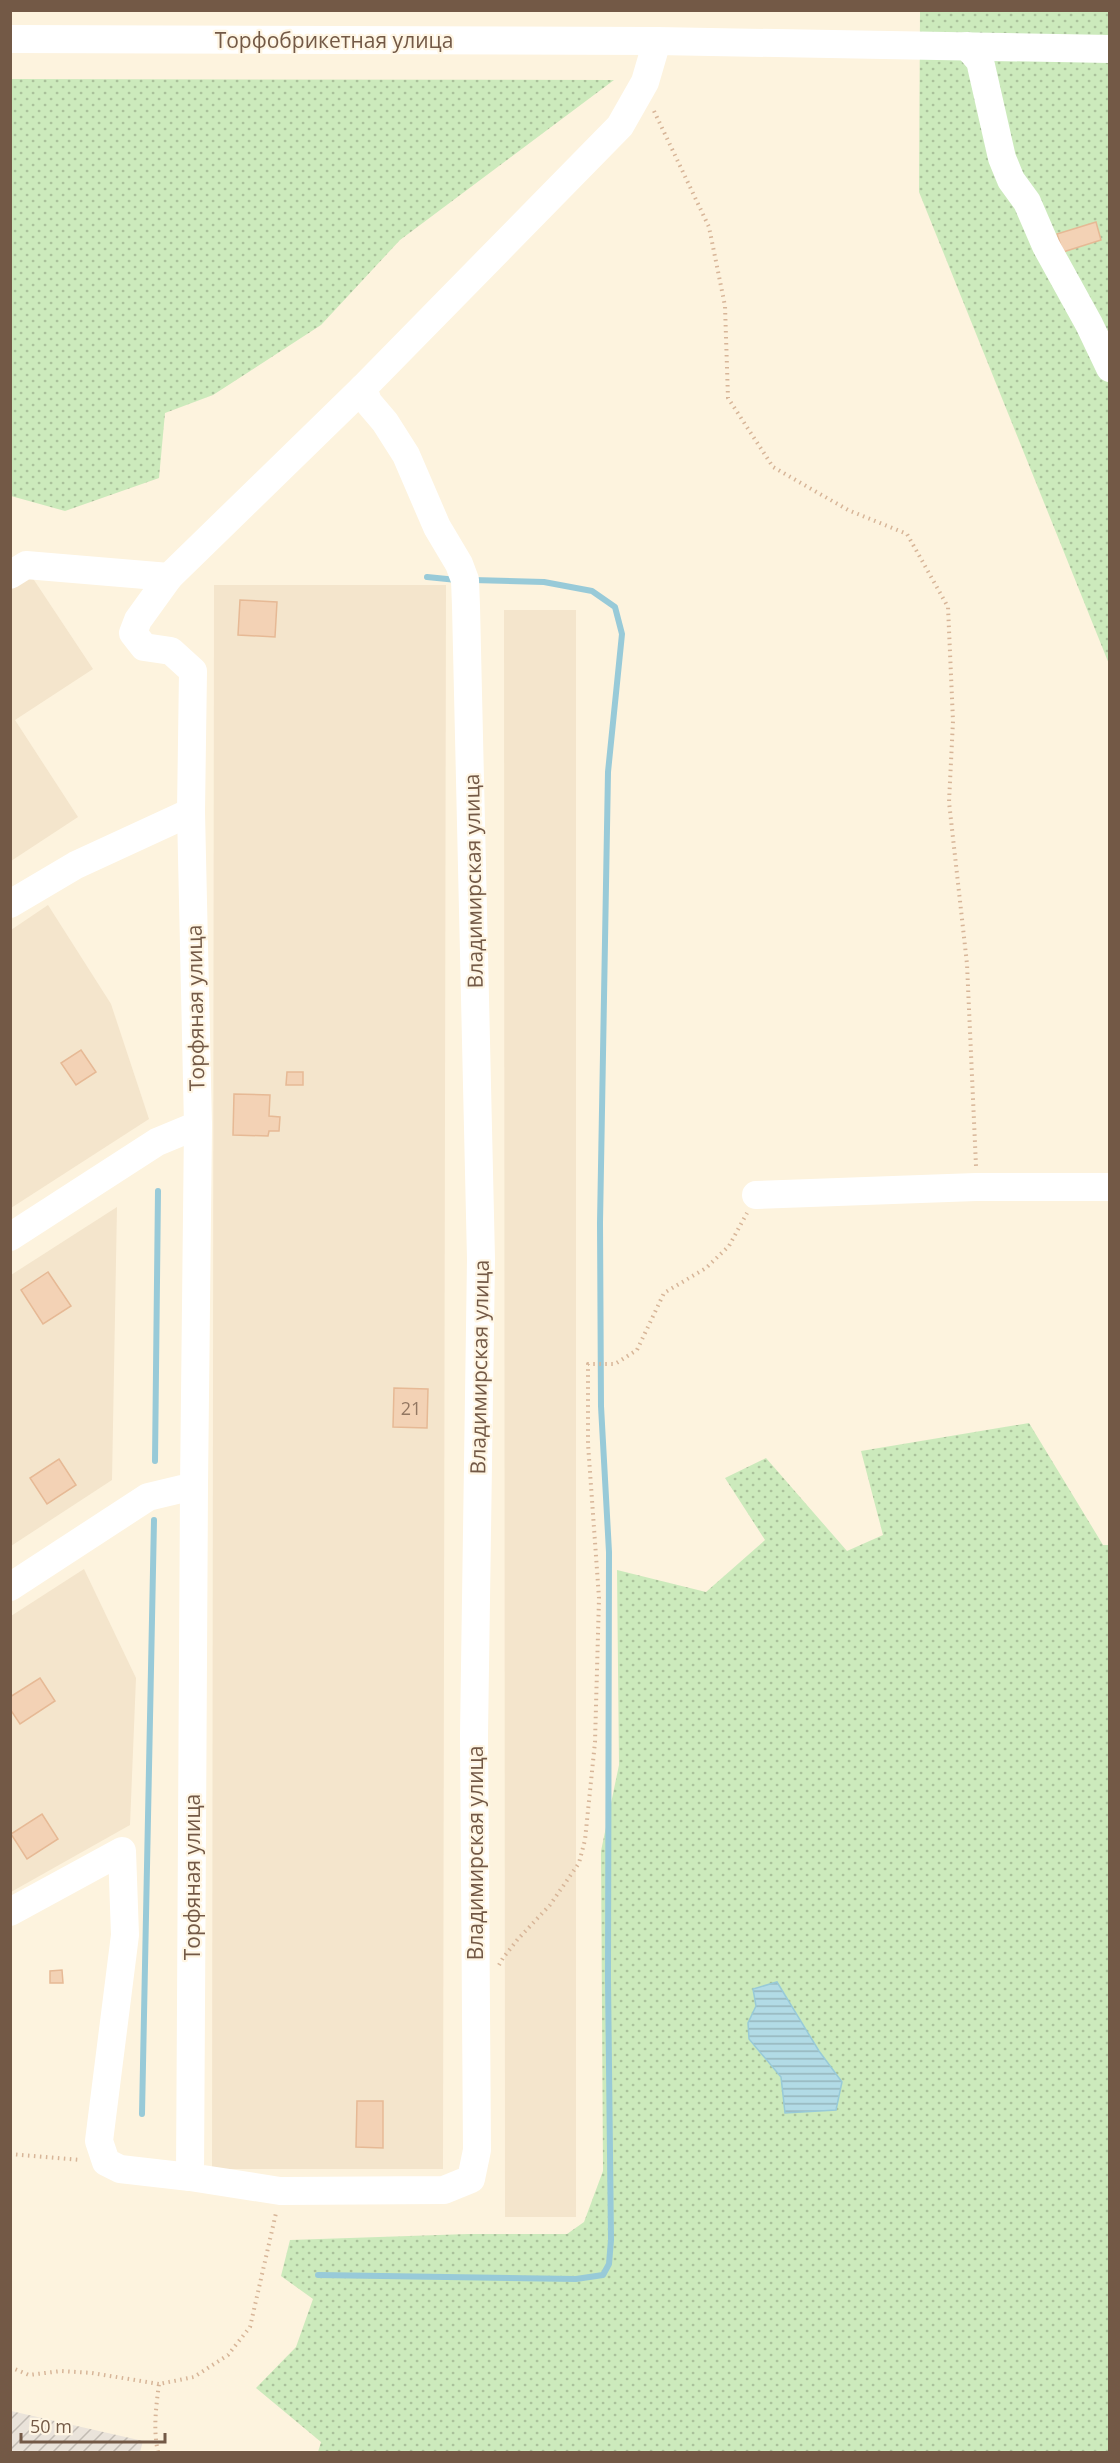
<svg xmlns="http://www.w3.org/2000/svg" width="1120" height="2463" font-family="'Open Sans',sans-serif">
<defs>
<pattern id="industrial-furrows" width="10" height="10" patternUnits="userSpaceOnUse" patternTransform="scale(1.5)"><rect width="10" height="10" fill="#eae3da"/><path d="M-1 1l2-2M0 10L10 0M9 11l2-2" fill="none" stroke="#c2bbb3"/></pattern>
<pattern id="grass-dots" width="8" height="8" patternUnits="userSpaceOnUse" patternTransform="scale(1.5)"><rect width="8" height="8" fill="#cceabc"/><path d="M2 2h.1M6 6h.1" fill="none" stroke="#aac19b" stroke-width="1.8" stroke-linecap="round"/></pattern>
<pattern id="water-rules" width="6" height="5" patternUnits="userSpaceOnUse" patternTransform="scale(1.5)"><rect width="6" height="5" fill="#b2dbe6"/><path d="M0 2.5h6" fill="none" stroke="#95b5bc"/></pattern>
</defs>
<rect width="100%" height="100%" fill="#fdf3de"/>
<g fill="#f4e5cc">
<polygon points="30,574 93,669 15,720 78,817 11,861 11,587"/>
<polygon points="214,585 446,585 443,2169 212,2169"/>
<polygon points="504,610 576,610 576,2217 505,2217"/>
<polygon points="48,905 111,1004 149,1119 11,1208 11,930"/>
<polygon points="117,1207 112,1480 11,1546 11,1275"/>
<polygon points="84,1569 136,1678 130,1825 11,1892 11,1616"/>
</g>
<polygon fill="url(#industrial-furrows)" points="11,2411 143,2441 140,2452 11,2452"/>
<g fill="url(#grass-dots)">
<polygon points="920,11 1109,11 1109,664 919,192"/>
<polygon points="10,79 11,79 614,80 400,240 321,325 213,395 165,413 159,478 65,511 11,496"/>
<polygon points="1029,1423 1103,1545 1109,1545 1109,2452 318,2452 321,2442 256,2388 296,2347 313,2299 281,2276 290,2240 468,2234 567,2234 584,2222 603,2171 601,1851 619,1765 617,1570 706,1592 765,1540 725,1478 766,1458 847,1551 883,1535 861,1451"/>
</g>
<polygon fill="url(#water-rules)" stroke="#98cad8" stroke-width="1.5" points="777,1982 819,2051 842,2082 836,2110 785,2113 781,2077 749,2039 748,2023 756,2006 753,1989"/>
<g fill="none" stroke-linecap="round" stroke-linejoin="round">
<g stroke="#98cad8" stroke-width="6">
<polyline points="427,577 457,580"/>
<polyline points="155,1461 158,1191"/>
<polyline points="142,2114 154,1520"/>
<polyline points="318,2275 576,2279 603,2275 609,2264 611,2240 608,1979 609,1552 601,1406 600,1223 608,772 622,634 615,607 592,591 544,582 473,580"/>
</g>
</g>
<g fill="#f3d2b5" stroke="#e6b995" stroke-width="1.5">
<polygon points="1096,222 1101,240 1063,252 1057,234"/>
<polygon points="240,600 277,602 275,637 238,635"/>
<polygon points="81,1050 96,1072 76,1085 61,1063"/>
<polygon points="287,1072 303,1072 303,1085 286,1085"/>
<polygon points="234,1094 270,1095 269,1116 280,1117 279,1131 269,1131 268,1136 233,1135"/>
<polygon points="48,1272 71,1306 43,1324 21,1290"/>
<polygon points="394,1388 428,1389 427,1428 393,1427"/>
<polygon points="59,1459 76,1485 47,1504 30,1478"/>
<polygon points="40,1678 55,1701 20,1724 10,1709 10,1697"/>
<polygon points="42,1814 58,1839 27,1859 11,1834"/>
<polygon points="62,1970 63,1983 50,1983 50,1971"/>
<polygon points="357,2101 383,2101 383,2148 356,2147"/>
</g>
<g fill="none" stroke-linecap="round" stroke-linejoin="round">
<g stroke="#d7b598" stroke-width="4" stroke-dasharray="1.5 4.5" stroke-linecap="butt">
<polyline points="654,111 709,227 725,306 728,398 773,467 848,510 907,534 948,607 953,721 949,802 967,964 976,1166"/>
<polyline points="499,1965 503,1958 518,1939 550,1905 579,1863 585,1840 595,1742 599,1598 588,1444 588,1364 615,1364 637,1350 664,1293 706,1268 729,1246 747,1213"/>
<polyline points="10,2154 81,2160"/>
<polyline points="10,2367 29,2375 61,2371 92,2373 159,2384"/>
<path d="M158,2452C153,2430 156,2407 159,2384L194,2377L228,2355L250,2327L276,2213"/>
</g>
<g stroke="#fff" stroke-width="28">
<polyline points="10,39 657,41 1110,49"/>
<polyline points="967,46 980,61 1002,158 1011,180 1027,202 1046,246 1089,324 1110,368"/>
<polyline points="10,575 26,565 169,577"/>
<polyline points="10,904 76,865 191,812"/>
<polyline points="756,1195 976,1187 1110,1187"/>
<polyline points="10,1237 157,1142 198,1125"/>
<polyline points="194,1486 190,2177 280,2191 444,2190 471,2179 477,2150 474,1735 481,1259 466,606 465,580 459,564 437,527 406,455 385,422 368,402 363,388"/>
<polyline points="10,1587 148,1497 194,1486 198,1125 191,812 193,671 171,651 144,647 133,633 138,620 169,577 363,388 620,126 645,82 657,41"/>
<polyline points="10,1912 122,1851 125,1935 99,2141 106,2162 120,2169 190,2177"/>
</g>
</g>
<g text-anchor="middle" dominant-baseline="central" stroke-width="4.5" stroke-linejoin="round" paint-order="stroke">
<g font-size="18" fill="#937762">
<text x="411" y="1408">21</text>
</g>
<g font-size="21" fill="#735946" stroke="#fff6e4">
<text x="334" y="40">Торфобрикетная улица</text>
<text transform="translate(473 881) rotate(-91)">Владимирская улица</text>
<text transform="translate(195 1008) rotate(-91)">Торфяная улица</text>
<text transform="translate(479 1367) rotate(-89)">Владимирская улица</text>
<text transform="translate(475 1853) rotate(-90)">Владимирская улица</text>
<text transform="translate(192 1877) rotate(-90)">Торфяная улица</text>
</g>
</g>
<rect width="1120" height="2463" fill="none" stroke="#735946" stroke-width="24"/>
<path d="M21 2433v9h144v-9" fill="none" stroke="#735946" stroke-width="3"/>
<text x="30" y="2433" font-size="18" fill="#735946" stroke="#fff6e4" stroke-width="4.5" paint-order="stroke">50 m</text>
</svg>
